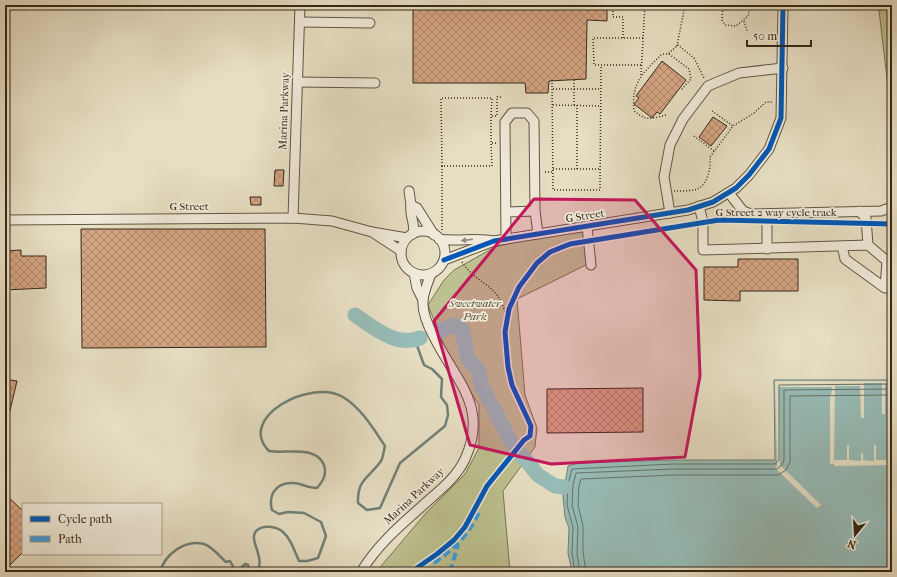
<svg xmlns="http://www.w3.org/2000/svg" width="897" height="577" font-family="'IM FELL French Canon',serif">
<defs>
<pattern id="building-cross-hatch" width="8" height="8" patternUnits="userSpaceOnUse"><rect width="8" height="8" fill="#d6a583"/><path d="M0 0l8 8M0 8l8-8" fill="none" stroke="#ae866a"/></pattern>
</defs>
<rect width="100%" height="100%" fill="#e7dfc4"/>
<filter id="stains"><feTurbulence type="fractalNoise" baseFrequency=".005" numOctaves="4"/><feColorMatrix values="0 0 0 0 .2 0 0 0 0 .09 0 0 0 0 .02 0 0 0 .5 -.17"/></filter>
<radialGradient id="worn" r=".72"><stop offset=".6" stop-color="#630" stop-opacity="0"/><stop offset="1" stop-color="#630" stop-opacity=".3"/></radialGradient>
<g fill="#bdc08f" stroke="#7a7454">
<polygon points="878,5 892,5 892,120 880,19"/>
<polygon points="583,230 587,233 590,263 517,299 525,395 537,428 535,447 503,491 510,572 376,572 426,513 465,474 479,448 479,405 449,358 428,305 444,280 454,270 495,247 546,235"/>
</g>
<polygon fill="#97bcb7" stroke="#708177" points="891,337 892,337 892,572 572,572 568,553 569,528 565,517 563,496 568,466 578,463 673,460 775,460 774,380 891,380"/>
<polygon fill="#e7dfc4" points="775,381 891,381 891,383 885,383 885,414 882,414 882,383 864,383 864,418 861,418 860,386 835,386 834,460 847,460 847,445 849,445 849,460 861,461 861,453 863,453 863,460 874,461 874,445 876,445 876,460 887,460 888,445 889,445 889,460 892,460 892,465 834,466 834,464 830,464 830,396 831,396 832,387 779,387 780,465 821,505 817,508 775,468 777,466"/>
<g fill="none" stroke-linecap="round" stroke-linejoin="round">
<g stroke="#667268" stroke-width="1">
<polyline points="575,572 572,553 573,527 567,505 568,484 572,469 673,464 775,464 779,460 779,385 892,384"/>
<polyline points="580,572 577,553 578,527 572,505 573,485 576,473 673,469 777,469 782,465 784,460 784,390 892,389"/>
<polyline points="586,572 583,552 583,526 578,505 579,486 581,479 673,475 778,475 786,470 790,462 790,396 892,395"/>
</g>
<g stroke="#708177" stroke-width="2.5">
<path d="M160,572C165,554 185,539 204,544C213,547 219,556 226,562L230,561L235,570L238,571L245,564L248,565L250,572"/>
<path d="M257,572C266,558 248,540 256,531C263,524 277,526 284,533C291,539 295,552 299,561H307L318,558L326,536L321,522L304,513L288,512L279,514L272,510C268,495 276,482 293,483C301,483 307,488 317,488C323,481 327,475 324,465C316,445 286,454 269,451C236,418 310,378 343,397C361,408 373,428 385,446C384,450 383,457 381,461C369,478 357,479 358,503L367,510L380,508L400,463L445,426L448,415L447,405L441,397L442,379L432,369L424,365L415,340"/>
</g>
<g stroke="#97bcb7" stroke-width="15">
<path d="M355,315C373,327 397,348 420,338"/>
<polyline points="440,331 454,325 462,329 468,359 479,371 481,385 511,442 538,475 555,486 564,487"/>
</g>
</g>
<g fill="url(#building-cross-hatch)" stroke="#362818">
<polygon points="413,5 607,5 607,21 587,20 586,79 549,81 548,93 526,93 525,83 413,83"/>
<polygon points="662,61 686,80 660,114 657,112 652,118 634,104 639,98 636,96"/>
<polygon points="713,117 727,126 711,146 699,137"/>
<polygon points="275,170 284,170 283,186 274,186"/>
<polygon points="250,197 261,197 261,205 251,205"/>
<polygon points="81,229 265,229 266,347 82,348"/>
<polygon points="21,250 21,256 46,256 46,288 5,290 5,251"/>
<polygon points="738,259 798,259 798,291 740,291 740,301 704,300 704,267 738,267"/>
<polygon points="5,379 17,381 8,419 5,418"/>
<polygon points="643,388 643,432 547,433 547,389"/>
<polygon points="5,494 23,511 23,552 5,570"/>
</g>
<g fill="none" stroke-linecap="round" stroke-linejoin="round">
<defs>
<g id="minor">
<polyline points="300,22 370,23"/>
<polyline points="298,82 375,83"/>
<polyline points="409,191 411,205"/>
<polyline points="729,193 743,211 751,214 881,211 892,207"/>
<polyline points="699,206 703,222 703,250 868,245 887,261 885,288 845,259 842,246"/>
<polyline points="859,211 866,218 868,245"/>
<polyline points="506,212 535,211"/>
<polyline points="670,213 664,177 670,145 683,119 708,86 739,73 783,68"/>
<polyline points="293,218 300,5"/>
<polyline points="5,220 293,218 332,221 372,232"/>
<polyline points="587,226 591,265"/>
<circle cx="423" cy="253" r="22"/>
<path d="M413,234C416,224 409,216 411,205L417,208L434,235"/>
<path d="M439,239C458,242 476,237 494,241"/>
<polyline points="506,239 505,122 512,113 527,113 534,121 535,211 538,234"/>
<polyline points="767,249 767,214"/>
<polyline points="401,251 372,232 407,238"/>
<polyline points="444,260 494,241 688,210 713,202 736,188 749,175 769,149 781,118 783,5"/>
<polyline points="414,273 417,288 423,300"/>
<path d="M361,572C376,547 398,527 420,508C436,493 456,479 465,459C489,407 456,381 434,337C428,326 422,312 423,300C424,291 428,282 431,274"/>
</g>
</defs>
<use href="#minor" stroke="#625643" stroke-width="11"/>
<g stroke="#362818" stroke-width="1.5" stroke-dasharray="1 2" stroke-linecap="butt">
<polyline points="613,5 613,17 623,17 623,38"/>
<polyline points="723,5 722,20 725,25 736,26 748,16 751,5"/>
<polyline points="744,21 747,31"/>
<polyline points="677,46 685,5"/>
<polyline points="669,54 689,69 691,79 681,90"/>
<polyline points="641,65 594,65 593,38 643,38"/>
<polyline points="641,75 645,5"/>
<polyline points="552,80 553,190 600,190 601,65"/>
<polyline points="553,89 601,89"/>
<polyline points="553,105 601,106"/>
<polyline points="574,105 574,80"/>
<polyline points="712,111 733,126"/>
<path d="M666,115C651,119 646,121 634,111C631,82 643,73 662,54H668L678,45L694,58L704,78"/>
<polyline points="491,117 491,143"/>
<polyline points="694,136 714,151"/>
<polyline points="496,143 491,143 492,166 442,166 441,98 492,98 491,116 497,116 497,97 502,97"/>
<polyline points="442,166 442,231"/>
<polyline points="553,169 601,169"/>
<polyline points="577,169 577,105"/>
<polyline points="545,172 552,172"/>
<path d="M674,191C681,191 688,191 694,190C708,187 711,168 710,157L733,126L754,113L766,102H772"/>
<path d="M462,262C477,285 497,283 505,312"/>
</g>
<use href="#minor" stroke="#efead9" stroke-width="9"/>
<g stroke="#3e9cdf" stroke-width="4" stroke-dasharray="8 4" stroke-linecap="butt">
<path d="M434,563C454,549 469,535 479,512"/>
<polyline points="450,572 458,545"/>
</g>
<defs>
<g id="cycleway">
<polyline points="444,260 494,241 688,210 713,202 736,188 749,175 769,149 781,118 783,5"/>
<polyline points="411,572 437,554 454,540 465,527 487,486 524,440 530,436 531,426 512,385 508,367 505,332 509,309 519,287 537,263 550,252 570,244 719,220 892,224"/>
</g>
</defs>
<use href="#cycleway" stroke="#efead9" stroke-width="8"/>
<use href="#cycleway" stroke="#0057b8" stroke-width="5"/>
</g>
<defs><path id="oneway-solid" d="M-6-.8H1V-3.2L6.5 0L1 3.2V.8H-6Z"/></defs>
<use fill="#928978" href="#oneway-solid" transform="translate(467 240) rotate(173)"/>
<path fill="#c2185b" fill-opacity="0.2" stroke="#c2185b" stroke-width="3" stroke-linejoin="round" d="M534,199L635,200L696,270L700,376L685,457L551,464L470,445L434,321Z"/>
<g text-anchor="middle" dominant-baseline="central" stroke-width="3.5" stroke-linejoin="round" paint-order="stroke">
<g font-size="11" fill="#362818" stroke="#efead9">
<text transform="translate(284 111) rotate(-88)">Marina Parkway</text>
<text x="189" y="206">G Street</text>
<text x="776" y="212">G Street 2 way cycle track</text>
<text transform="translate(585 216) rotate(-9)">G Street</text>
<text transform="translate(414 496) rotate(-43)">Marina Parkway</text>
</g>
<g font-size="11" font-style="italic" fill="#584e36" stroke="#efead9">
<text x="475" y="303">Sweetwater<tspan x="475" dy="13">Park</tspan></text>
</g>
</g>
<rect width="897" height="577" fill="none" stroke="#e7dfc4" stroke-width="20"/>
<rect x="6" y="6" width="885" height="565" fill="none" stroke="#362818" stroke-width="2"/>
<rect x="10" y="10" width="877" height="557" fill="none" stroke="#362818"/>
<rect x="22" y="503" width="140" height="52" fill="#efead9" stroke="#a59c8c"/>
<rect x="30" y="516" width="20" height="6" fill="#0057b8" stroke="#a59c8c"/>
<text x="58" y="523" font-size="12" fill="#362818">Cycle path</text>
<rect x="30" y="536" width="20" height="6" fill="#3e9cdf" stroke="#a59c8c"/>
<text x="58" y="543" font-size="12" fill="#362818">Path</text>
<g transform="translate(855 535) rotate(198)" stroke="#efead9" stroke-width="3" paint-order="stroke">
<path d="M0-3L7 15L0 10L-7 15Z" fill="#362818"/>
<text y="-6" font-size="11" font-weight="bold" text-anchor="middle" fill="#362818">N</text>
</g>
<path d="M747 40v6h64v-6" fill="none" stroke="#362818" stroke-width="2"/>
<text x="753" y="40" font-size="12" fill="#362818" stroke="#efead9" stroke-width="3" paint-order="stroke">50 m</text>
<rect width="100%" height="100%" filter="url(#stains)"/>
<rect width="100%" height="100%" fill="url(#worn)"/>
</svg>
